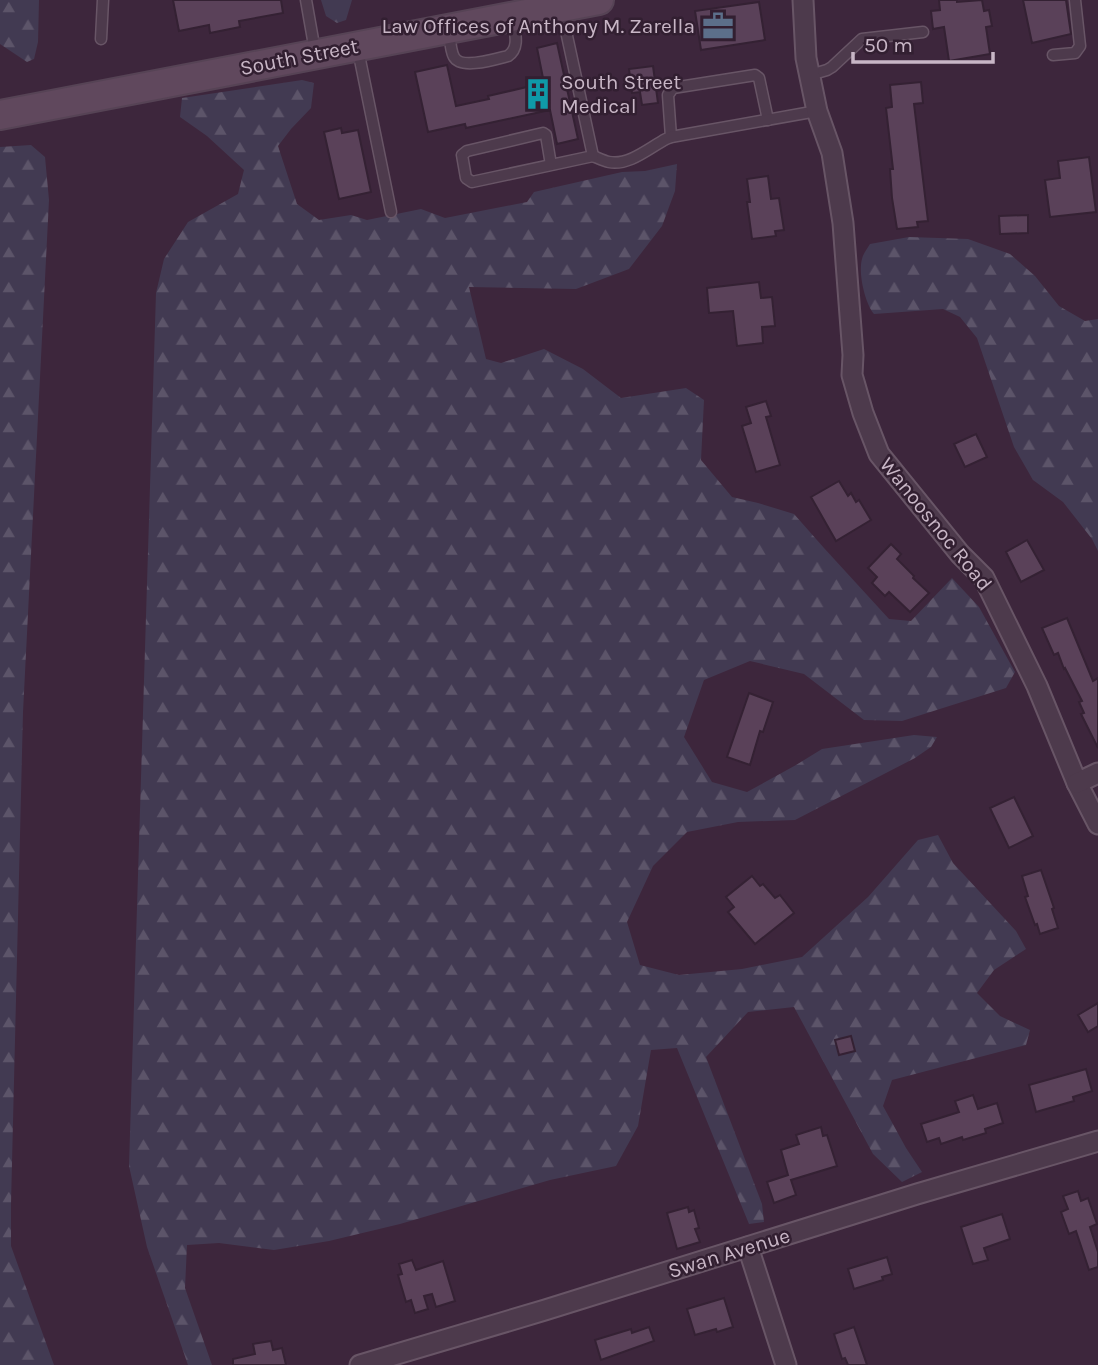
<svg xmlns="http://www.w3.org/2000/svg" width="1098" height="1365" font-family="Karla,sans-serif">
<defs>
<pattern id="forest-firs" width="22" height="20" patternUnits="userSpaceOnUse" patternTransform="scale(1.75)"><rect width="22" height="20" fill="#423a52"/><path d="M5 1l3.5 6h-7zM16 11l3.5 6h-7z" fill="#5c5469"/></pattern>
</defs>
<rect width="100%" height="100%" fill="#3d263c"/>
<g fill="url(#forest-firs)">
<polygon points="0,0 39,0 38,42 34,59 27,62 0,44"/>
<polygon points="321,0 352,0 346,20 337,23 326,16"/>
<polygon points="302,80 314,83 311,108 291,129 278,146 297,204 319,220 351,215 367,220 421,209 445,218 527,202 534,192 622,172 645,171 677,164 675,191 662,226 629,269 576,289 469,287 486,359 501,363 544,349 583,369 621,398 686,388 704,400 701,460 732,497 758,503 794,514 824,548 889,619 911,621 952,578 979,607 1015,672 1006,688 902,721 864,720 804,674 750,661 704,680 684,737 712,782 747,792 796,765 822,749 914,735 937,737 931,747 915,758 795,820 738,822 687,832 653,866 627,922 640,965 679,975 742,969 802,957 868,897 918,840 938,835 953,863 1016,931 1026,949 994,970 977,993 1000,1016 1030,1030 1026,1045 892,1080 883,1106 906,1148 922,1172 902,1182 873,1154 794,1007 748,1012 706,1057 762,1204 764,1222 749,1224 677,1048 651,1050 638,1126 616,1166 550,1180 400,1224 329,1241 274,1250 219,1243 187,1245 185,1288 212,1365 188,1365 147,1247 129,1166 156,293 164,259 188,222 238,194 244,170 207,136 180,117 182,98"/>
<polygon points="31,145 45,157 49,200 23,712 11,1204 11,1246 54,1365 0,1365 0,147"/>
<path d="M909,237L968,239L1010,254L1035,276L1059,306L1085,321L1098,319V551L1092,539L1063,502L1033,480L1014,447L977,338L960,317L943,309L874,314C865,303 858,273 862,259C863,254 867,249 870,244Z"/>
</g>
<g fill="#5a4159" stroke="#342133" stroke-width="2">
<polygon points="173,0 281,0 283,13 239,21 240,27 210,33 209,25 179,31"/>
<polygon points="939,0 957,0 957,2 982,0 984,11 989,10 992,26 986,27 990,54 949,61 944,27 933,29 931,11 940,10"/>
<polygon points="1023,0 1066,0 1071,34 1032,43"/>
<polygon points="759,2 765,40 701,50 695,11"/>
<polygon points="557,43 578,139 557,144 550,110 466,128 465,124 428,132 415,72 447,65 456,106 489,99 488,96 544,83 537,48"/>
<polygon points="653,66 658,103 642,105 640,92 632,93 629,69"/>
<polygon points="921,82 923,103 914,104 928,221 917,222 918,227 897,229 892,198 890,169 893,169 886,108 892,107 890,85"/>
<polygon points="341,128 342,133 358,130 371,192 339,199 324,132"/>
<polygon points="1089,157 1096,212 1050,217 1045,180 1060,178 1058,161"/>
<polygon points="768,176 771,199 779,198 784,230 775,231 776,236 752,239 747,202 750,202 747,179"/>
<polygon points="1028,215 1028,233 1000,234 999,216"/>
<polygon points="759,282 761,298 772,297 775,326 762,327 763,343 737,346 733,311 709,313 707,288"/>
<polygon points="766,401 771,416 766,417 780,465 756,472 742,426 751,423 746,407"/>
<polygon points="976,434 987,457 965,467 954,444"/>
<polygon points="839,481 848,496 851,493 856,502 859,500 871,520 836,541 811,497"/>
<polygon points="1027,540 1044,570 1021,582 1006,552"/>
<polygon points="891,544 901,554 897,559 914,576 913,578 929,593 910,612 889,592 885,596 872,583 877,577 868,568"/>
<polygon points="1067,618 1093,681 1098,678 1098,748 1081,714 1084,713 1079,702 1082,701 1065,668 1064,669 1058,653 1054,655 1042,628"/>
<polygon points="749,693 773,702 763,732 760,731 750,765 727,757"/>
<polygon points="1014,797 1033,836 1009,848 990,808"/>
<polygon points="1041,870 1054,908 1052,909 1058,928 1040,934 1037,924 1035,925 1025,897 1028,896 1022,876"/>
<polygon points="752,876 760,886 763,884 775,898 780,895 794,913 755,944 728,912 734,907 726,897"/>
<polygon points="1098,1003 1098,1026 1088,1032 1078,1015"/>
<polygon points="851,1036 855,1051 839,1055 835,1040"/>
<polygon points="1086,1069 1092,1091 1073,1097 1074,1101 1036,1112 1029,1085"/>
<polygon points="973,1095 978,1109 997,1103 1003,1123 985,1129 986,1133 963,1140 962,1137 941,1144 939,1138 927,1142 921,1124 959,1112 955,1101"/>
<polygon points="821,1127 823,1136 827,1135 837,1166 791,1180 796,1195 774,1203 767,1182 788,1175 781,1150 799,1144 796,1135"/>
<polygon points="1078,1191 1081,1201 1088,1198 1097,1224 1090,1227 1098,1252 1098,1267 1089,1270 1076,1231 1069,1234 1061,1212 1068,1209 1063,1196"/>
<polygon points="688,1207 689,1212 694,1210 699,1228 695,1229 700,1242 677,1249 667,1213"/>
<polygon points="1002,1214 1010,1239 984,1248 988,1260 973,1264 961,1227"/>
<polygon points="887,1257 892,1274 882,1277 883,1280 854,1289 848,1269"/>
<polygon points="412,1260 416,1270 443,1261 455,1301 436,1307 432,1294 424,1296 428,1309 415,1313 411,1300 406,1302 398,1275 402,1274 399,1264"/>
<polygon points="724,1298 733,1327 717,1332 716,1329 695,1335 687,1309"/>
<polygon points="649,1327 654,1341 601,1360 595,1340 631,1329 632,1333"/>
<polygon points="854,1327 867,1365 848,1365 845,1358 842,1359 834,1334"/>
<polygon points="271,1341 273,1350 282,1348 286,1365 233,1365 233,1359 255,1354 253,1344"/>
</g>
<g fill="none" stroke-linecap="round" stroke-linejoin="round">
<defs>
<g id="service">
<polyline points="306,0 315,51"/>
<path d="M449,29C450,38 450,50 454,57C461,70 496,59 508,56C520,48 515,33 513,20"/>
<polyline points="101,39 103,0"/>
<polyline points="358,50 391,212"/>
<polyline points="1053,55 1075,53 1080,46 1075,0"/>
<polyline points="810,75 827,70 832,67 862,39 923,32"/>
<polyline points="671,137 668,95 673,88 755,75 759,78 768,120"/>
<path d="M593,156C598,158 604,161 609,162C629,166 649,148 666,139L671,137L817,111"/>
<polyline points="551,165 546,135 543,133 467,151 462,155 466,178 472,182 593,156 561,8"/>
</g>
<g id="minor">
<polyline points="803,0 806,58 817,111 832,153 843,223 853,355 852,375 863,413 879,454 960,554 984,578 1037,686 1077,783 1098,824"/>
<polyline points="1077,783 1098,773"/>
<polyline points="748,1247 786,1365"/>
<polyline points="360,1365 545,1310 917,1194 1098,1141"/>
</g>
<polyline id="secondary" points="0,115 599,0"/>
</defs>
<use href="#service" stroke="#685566" stroke-width="13"/>
<use href="#minor" stroke="#685566" stroke-width="23"/>
<use href="#secondary" stroke="#564355" stroke-width="32"/>
<use href="#service" stroke="#4d3a4c" stroke-width="10"/>
<use href="#minor" stroke="#4d3a4c" stroke-width="19"/>
<use href="#secondary" stroke="#60485d" stroke-width="28"/>
</g>
<defs>
<symbol id="office-bare" viewBox="-9 -9 18 18"><path d="M-6-3h4V-5.5h4V-3h4V5H-6ZM-1-4.5V-3h2v-1.5ZM-6 0V1H6V0Z" fill="#5c6f8a" stroke="#321f31" stroke-width="2.5" paint-order="stroke"/></symbol>
<symbol id="building-bare" viewBox="-9 -9 18 18"><path d="M-4-6H4V6H1V3H-1V6H-4ZM-2.5-4.3h1.7v1.8h-1.7ZM.8-4.3h1.7v1.8H.8ZM-2.5-1h1.7V.8h-1.7ZM.8-1h1.7V.8H.8Z" fill="#0f9aa8" stroke="#321f31" stroke-width="2.5" paint-order="stroke"/></symbol>
</defs>
<g fill-rule="evenodd">
<use href="#office-bare" x="696" y="4" width="44" height="44"/>
<use href="#building-bare" x="516" y="72" width="44" height="44"/>
</g>
<g text-anchor="middle" dominant-baseline="central" stroke-width="5" stroke-linejoin="round" paint-order="stroke">
<g font-size="21" fill="#c8b6c6" stroke="#321f31" text-anchor="end">
<text x="695" y="26">Law Offices of Anthony M. Zarella</text>
<text x="561" y="82" text-anchor="start">South Street<tspan x="561" dy="24">Medical</tspan></text>
</g>
<g font-size="21" fill="#c8b6c6" stroke="#321f31">
<text transform="translate(299 57) rotate(-11)">South Street</text>
<text transform="translate(936 524) rotate(51)">Wanoosnoc Road</text>
<text transform="translate(729 1253) rotate(-17)">Swan Avenue</text>
</g>
</g>
<path d="M853 52v10h140v-10" fill="none" stroke="#c8b6c6" stroke-width="3.5"/>
<text x="864" y="52" font-size="21" fill="#c8b6c6" stroke="#321f31" stroke-width="5" paint-order="stroke">50 m</text>
</svg>
